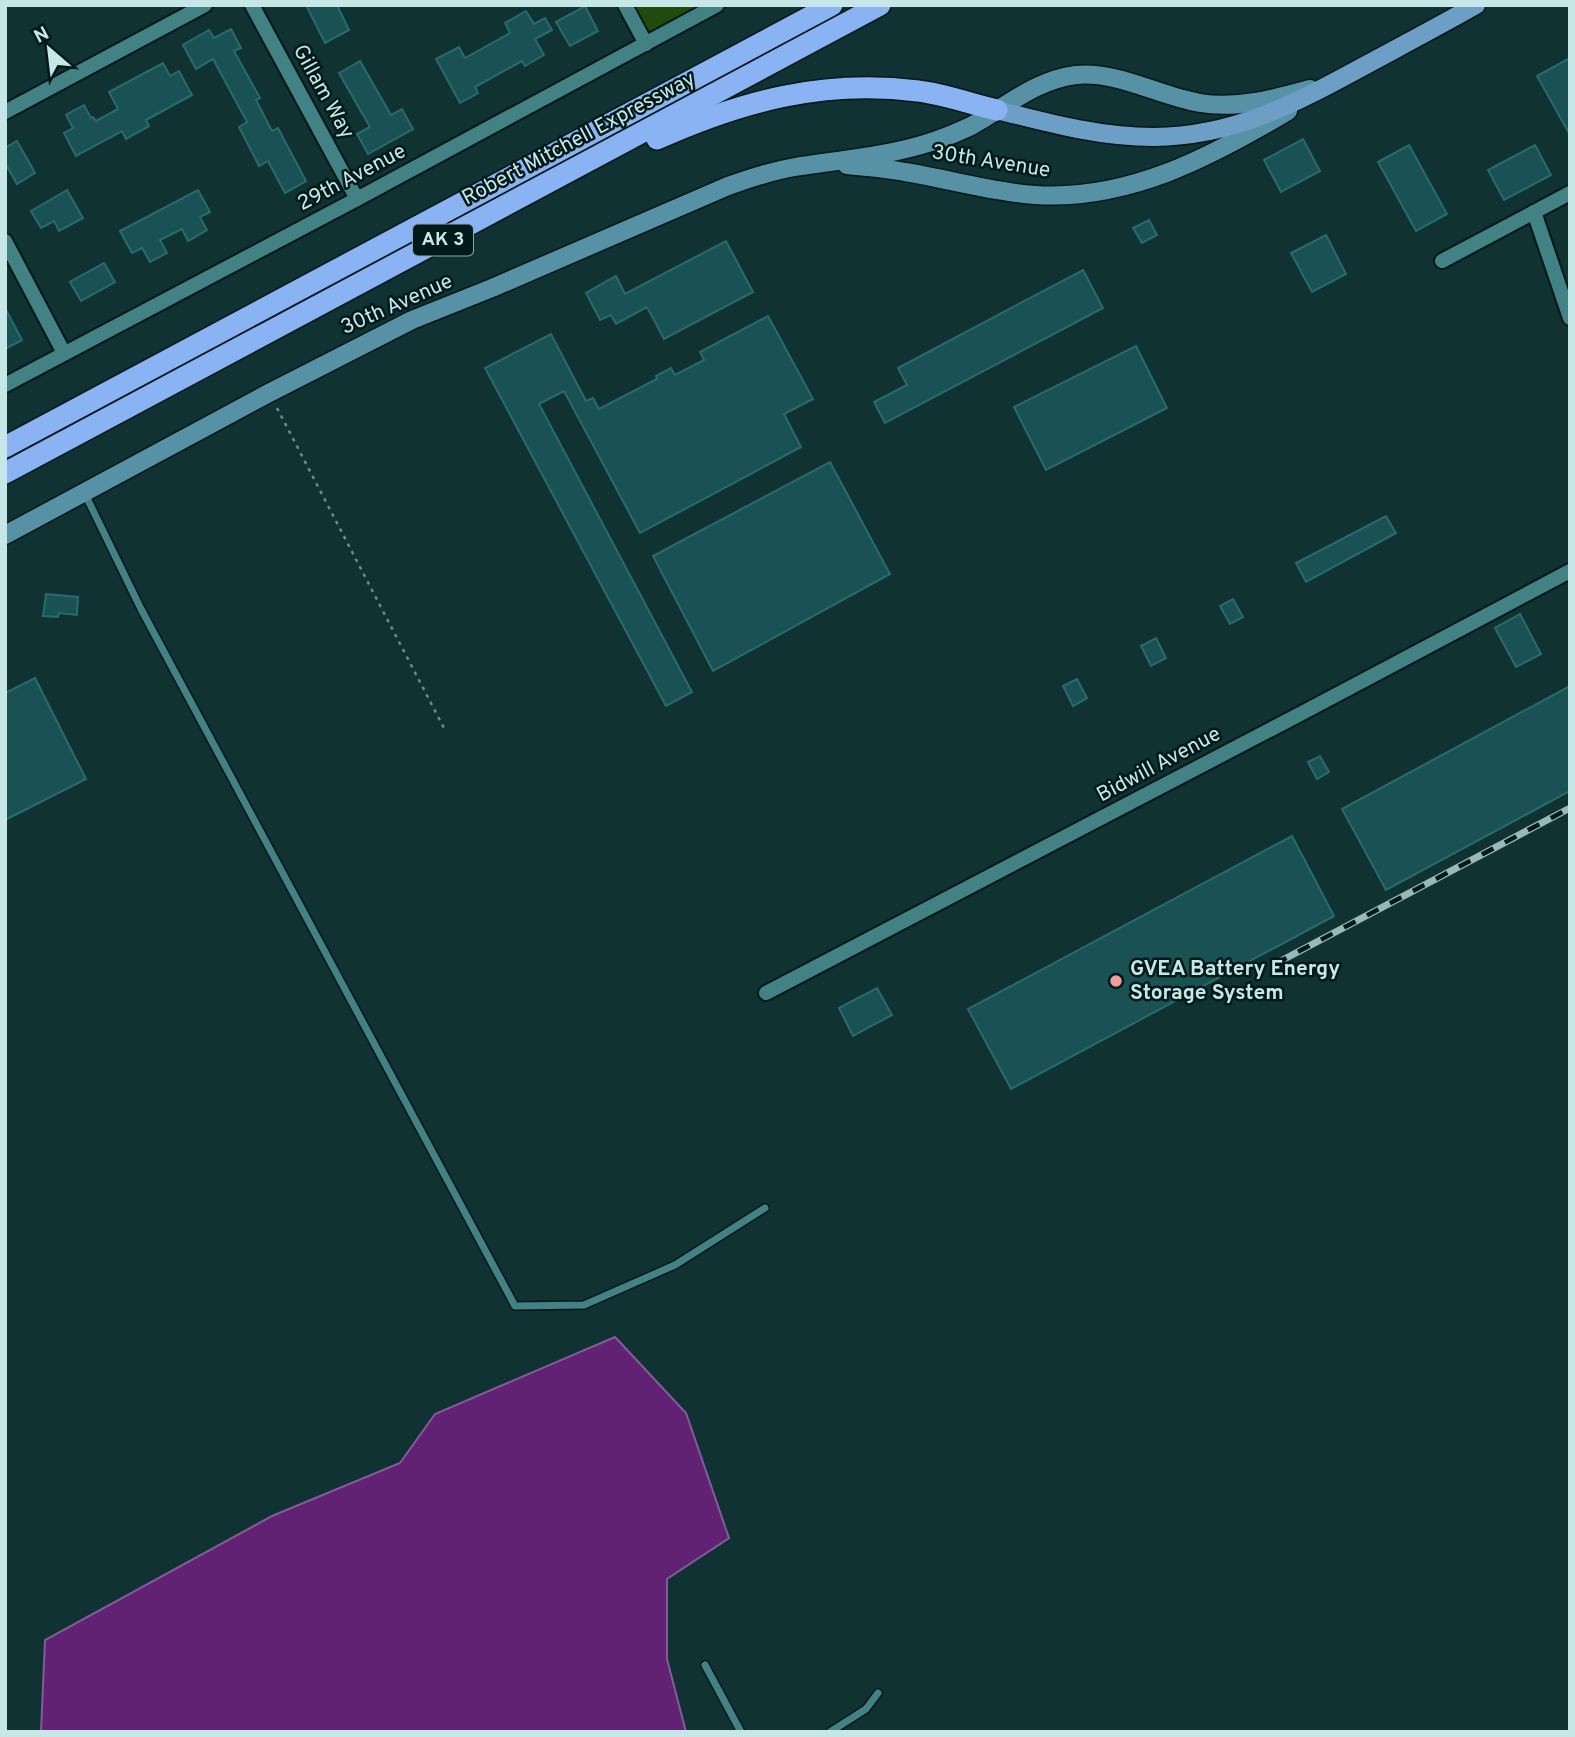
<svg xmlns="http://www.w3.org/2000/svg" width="1575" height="1737" font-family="Overpass,sans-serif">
<rect width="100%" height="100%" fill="#103233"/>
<polygon fill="#214b0e" points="625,5 717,5 646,44"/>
<polygon fill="#622274" stroke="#805d96" stroke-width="2" points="615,1337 686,1413 729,1538 667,1579 667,1659 686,1732 41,1732 45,1640 272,1516 400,1463 435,1414"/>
<g fill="#1a5254" stroke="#296b6d" stroke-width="2">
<polygon points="306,5 337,5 349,30 325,43"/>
<polygon points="585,6 598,31 570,46 556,22"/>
<polygon points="526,11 534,24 545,18 552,30 535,39 544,55 525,66 522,61 475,87 478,93 460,103 436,59 459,47 465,58 510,33 505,23"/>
<polygon points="231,29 241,48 234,51 260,98 256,100 272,131 278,128 306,181 285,193 268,161 259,166 239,127 247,122 213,59 196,69 183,45 209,30 214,38"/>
<polygon points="1570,58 1570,135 1537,76"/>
<polygon points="360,61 391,115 402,109 413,129 368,154 357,134 370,127 339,73"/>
<polygon points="163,63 170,76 179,71 192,95 146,120 149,126 126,139 122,131 76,156 64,133 73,128 66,115 84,105 91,118 93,117 96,121 118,109 109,92"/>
<polygon points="1303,139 1320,171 1281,192 1264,160"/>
<polygon points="17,141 35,173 17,184 5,163 5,148"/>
<polygon points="1409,145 1447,214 1416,231 1378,162"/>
<polygon points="1535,145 1551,175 1504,200 1488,170"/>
<polygon points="67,190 83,218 59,231 54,221 41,228 31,211"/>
<polygon points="198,190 210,212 200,217 207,230 188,241 182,229 160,240 167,253 150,262 142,248 132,253 120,231"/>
<polygon points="1149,220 1157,235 1142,243 1133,228"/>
<polygon points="1326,235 1346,274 1312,292 1291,253"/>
<polygon points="726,241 753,292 664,339 647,307 616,324 611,315 600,320 586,293 616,276 625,294"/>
<polygon points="104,263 115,282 81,301 70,282"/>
<polygon points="1083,270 1103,308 885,423 874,402 907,385 898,368"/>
<polygon points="5,308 22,340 5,349"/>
<polygon points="768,316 813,399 784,414 801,447 640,533 564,391 539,404 692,692 666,706 485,368 551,334 586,401 593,398 599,409 657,379 656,376 671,368 675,375 704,360 700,352"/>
<polygon points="1136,346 1167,408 1046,470 1014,407"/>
<polygon points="830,462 890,574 713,671 653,556"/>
<polygon points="1386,516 1396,533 1306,582 1296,563"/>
<polygon points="46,594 78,597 77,615 59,613 58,617 43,616"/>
<polygon points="1233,599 1243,617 1230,624 1220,606"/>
<polygon points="1520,614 1541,654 1516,667 1495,628"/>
<polygon points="1156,638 1166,658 1151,666 1141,646"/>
<polygon points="35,678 86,779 5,820 5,693"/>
<polygon points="1077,679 1087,698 1073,706 1063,686"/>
<polygon points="1570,686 1570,791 1386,890 1342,809"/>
<polygon points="1320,756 1329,772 1317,779 1308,762"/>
<polygon points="1292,836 1334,916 1011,1089 968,1009"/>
<polygon points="877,988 892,1015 853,1036 839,1008"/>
</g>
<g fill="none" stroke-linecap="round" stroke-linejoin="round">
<defs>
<g id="lane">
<polyline points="85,494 141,609 515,1306 584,1305 675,1265 765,1208"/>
<polyline points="705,1665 741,1732"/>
<polyline points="830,1732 866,1709 878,1693"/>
</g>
<g id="street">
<polyline points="252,5 357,199"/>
<polyline points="625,5 646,44"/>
<polyline points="5,112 205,5"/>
<polyline points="1534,212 1570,318"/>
<polyline points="5,241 64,353"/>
<polyline points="1442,261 1570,193"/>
<polyline points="5,385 357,199 717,5"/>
<polyline points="766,993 1304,712 1570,571"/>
</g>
<g id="secondary">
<path d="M847,165C866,167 886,168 905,172C948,179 991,192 1035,195C1128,201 1211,157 1288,111"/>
<path d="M5,535L269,393L412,320L492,288L728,186C750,178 772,171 795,167C839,160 889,156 931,142C945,138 958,132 971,126C1006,107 1035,80 1076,75C1118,71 1159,96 1200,103C1237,109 1274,99 1310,89"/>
</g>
<path id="primary" d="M997,110C1048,123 1100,137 1154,137C1235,136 1294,104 1364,66C1401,46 1439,26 1476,5"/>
<g id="highway">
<path d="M657,139C742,101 824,79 918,91C944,94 971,104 997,110"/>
<polyline points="5,447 832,5"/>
<polyline points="5,473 880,5"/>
</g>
</defs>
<use href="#lane" stroke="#051819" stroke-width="10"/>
<use href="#street" stroke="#051819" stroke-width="18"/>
<use href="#secondary" stroke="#051819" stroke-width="21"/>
<use href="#primary" stroke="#051819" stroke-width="21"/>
<use href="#highway" stroke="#051819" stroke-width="24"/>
<polyline stroke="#6a8b8c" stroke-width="2.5" stroke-dasharray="3.5 5" stroke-linecap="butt" points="277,408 445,730"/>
<use href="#lane" stroke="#428284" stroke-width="7"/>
<use href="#street" stroke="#428284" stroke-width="14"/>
<use href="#secondary" stroke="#5791a5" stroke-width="18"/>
<use href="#primary" stroke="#6d9fc6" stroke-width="18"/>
<use href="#highway" stroke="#89b3f2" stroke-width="21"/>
<defs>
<polyline id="rail" points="1275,964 1570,808"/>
</defs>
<use href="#rail" stroke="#98b8b9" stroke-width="7"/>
<use href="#rail" stroke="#00191a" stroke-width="4.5" stroke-dasharray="13" stroke-linecap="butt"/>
</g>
<circle fill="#f59b9d" stroke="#00191a" stroke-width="2.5" cx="1116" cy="981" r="7"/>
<g text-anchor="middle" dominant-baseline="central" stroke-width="5" stroke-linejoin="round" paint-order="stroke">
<rect fill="#00191a" stroke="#8ba8aa" stroke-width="2" x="413" y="224.5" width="60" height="31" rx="5"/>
<g font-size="19" font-weight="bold" fill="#c7e6e7">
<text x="443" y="240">AK 3</text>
</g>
<g font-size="21" fill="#c7e6e7" stroke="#00191a">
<text transform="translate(323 92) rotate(61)">Gillam Way</text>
<text transform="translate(579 139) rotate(-28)">Robert Mitchell Expressway</text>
<text transform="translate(991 162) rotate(9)">30th Avenue</text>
<text transform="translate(352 178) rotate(-28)">29th Avenue</text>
<text transform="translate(397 305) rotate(-24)">30th Avenue</text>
<text transform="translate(1159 765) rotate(-28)">Bidwill Avenue</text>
</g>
<g font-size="21" font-weight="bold" fill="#c7e6e7" stroke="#00191a" text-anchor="start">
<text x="1130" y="969">GVEA Battery Energy<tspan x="1130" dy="24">Storage System</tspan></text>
</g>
</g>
<rect width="1575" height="1737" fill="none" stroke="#c7e6e7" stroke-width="14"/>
<g transform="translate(49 49) rotate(332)" stroke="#00191a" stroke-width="5" paint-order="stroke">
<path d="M0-5L12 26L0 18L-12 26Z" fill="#c7e6e7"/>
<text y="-10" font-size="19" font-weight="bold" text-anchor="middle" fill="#c7e6e7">N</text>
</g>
</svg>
